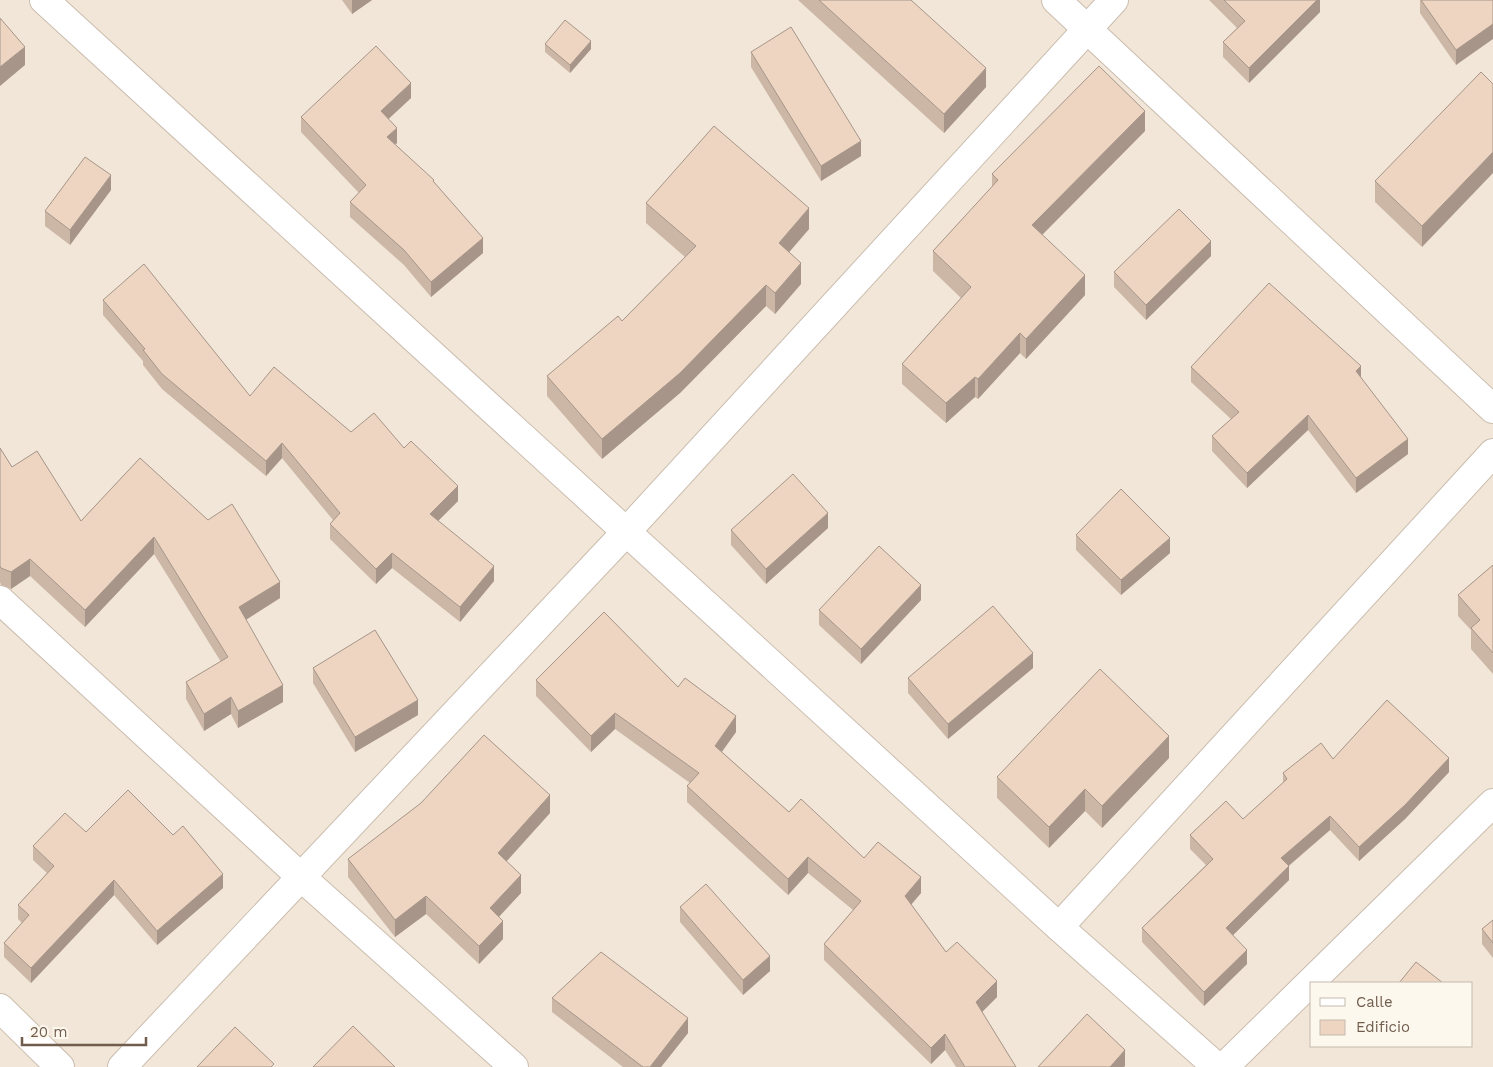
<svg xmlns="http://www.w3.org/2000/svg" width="1493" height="1067" font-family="'Work Sans',sans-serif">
<rect width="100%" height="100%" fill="#faf4e8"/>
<path fill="#f1e6d7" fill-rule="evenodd" d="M0,0H1493V1067H0ZM1312,983H1472V1046H1312Z"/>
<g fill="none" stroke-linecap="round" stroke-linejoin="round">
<defs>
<g id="minor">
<polyline points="44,0 1059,927 1217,1067"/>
<polyline points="1056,0 1493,409"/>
<polyline points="0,600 301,877 514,1067"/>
<polyline points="1059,927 1493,453"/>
<polyline points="0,1008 60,1067"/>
<polyline points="122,1067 627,531 1114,0"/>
<polyline points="1224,1067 1493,803"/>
</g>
</defs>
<use href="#minor" stroke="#cbbdaf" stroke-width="30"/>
<use href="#minor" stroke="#fff" stroke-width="28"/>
</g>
<g fill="#ccb7a7">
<polygon points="342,0 372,0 352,14"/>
<polygon points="798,0 911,0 986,87 944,133"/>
<polygon points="1209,0 1320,0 1320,12 1249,83 1223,57 1223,42 1237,28"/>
<polygon points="1420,0 1493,0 1456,65 1420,13"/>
<polygon points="545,44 591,49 570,73 545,52"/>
<polygon points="751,52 861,156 821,181 751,67"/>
<polygon points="1493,84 1422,247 1375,202 1375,181"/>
<polygon points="411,98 388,119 397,143 395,144 434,183 483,253 431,297 404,265 350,217 350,202 359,193 301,132 301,117"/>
<polygon points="1145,131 1042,235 1085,295 1026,359 1020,353 978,399 975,397 946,423 902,384 902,364 961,298 933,271 933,251 992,187 992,174"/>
<polygon points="111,190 70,245 45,226 45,211"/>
<polygon points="646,203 809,229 789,252 801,284 775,314 766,306 680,393 602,459 547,396 547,376 622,321 685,257 646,223"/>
<polygon points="1211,256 1146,320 1114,287 1114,272"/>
<polygon points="103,300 250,396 351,432 404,448 458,501 438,521 494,581 460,622 392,568 376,584 330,539 330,524 333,520 282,458 266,476 162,389 143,365 143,361 103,315"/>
<polygon points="1191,367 1361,377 1408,454 1356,493 1308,430 1247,488 1212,451 1212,436 1231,419 1191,382"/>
<polygon points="0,448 12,467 81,521 140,458 280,598 246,620 283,702 238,728 231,714 204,731 186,699 186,682 221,662 154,554 85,627 30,576 11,589 1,585 0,582"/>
<polygon points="828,528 766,584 731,545 731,530"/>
<polygon points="1076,535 1170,553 1121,595 1076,550"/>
<polygon points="1493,565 1493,674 1471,649 1471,630 1458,616 1458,595"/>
<polygon points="921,600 861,664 819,625 819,610"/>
<polygon points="313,668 418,715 355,752 313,683"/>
<polygon points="1033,668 948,739 908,693 908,678"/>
<polygon points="536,680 678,687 736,732 722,752 789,812 921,893 911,904 946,952 997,997 982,1012 1016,1067 956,1067 945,1050 931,1064 824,960 824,944 853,910 808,873 788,895 687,802 687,786 690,783 615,729 591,752 536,696"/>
<polygon points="1169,758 1102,828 1085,811 1049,848 997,798 997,777"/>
<polygon points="1333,759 1449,772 1405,819 1359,861 1330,830 1289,866 1289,880 1233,935 1247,964 1204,1006 1142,942 1142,928 1206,865 1190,849 1190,835 1243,819 1283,784 1283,773"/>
<polygon points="550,813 506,861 521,893 499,917 503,939 479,964 426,914 395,937 348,877 348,859"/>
<polygon points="86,832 223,888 157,945 114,895 31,983 4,957 4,943 22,923 18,919 18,905 47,873 33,860 33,846"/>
<polygon points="680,907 770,971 743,995 680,922"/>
<polygon points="1493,920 1493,958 1482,944 1482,929"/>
<polygon points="552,998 688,1033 661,1067 623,1067 552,1012"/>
</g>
<g fill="#a69588">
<polygon points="352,0 372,0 352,14"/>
<polygon points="1317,0 1320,0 1320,12 1249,83 1249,68"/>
<polygon points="1493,24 1493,39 1456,65 1456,50"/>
<polygon points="591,41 591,49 570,73 570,65"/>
<polygon points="25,47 25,65 0,86 0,67"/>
<polygon points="986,68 986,87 944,133 944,114"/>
<polygon points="411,83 411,98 381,126 381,111"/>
<polygon points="1145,111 1145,131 1032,245 1032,225"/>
<polygon points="397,128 397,143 387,152 387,137"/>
<polygon points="861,141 861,156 821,181 821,166"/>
<polygon points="1493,152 1493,173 1422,247 1422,226"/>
<polygon points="111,175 111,190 70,245 70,230"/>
<polygon points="809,208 809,229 779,264 779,243"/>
<polygon points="483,238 483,253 431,297 431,282"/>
<polygon points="1211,241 1211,256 1146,320 1146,305"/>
<polygon points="801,263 801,284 775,314 775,293"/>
<polygon points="1085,275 1085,295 1026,359 1026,339"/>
<polygon points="766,285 766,306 680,393 602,459 602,439"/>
<polygon points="1020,333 1020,353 978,399 978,379"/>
<polygon points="1361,366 1361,381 1356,371"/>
<polygon points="975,377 975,397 946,423 946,403"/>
<polygon points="1308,415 1308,430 1247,488 1247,473"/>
<polygon points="1408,439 1408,454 1356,493 1356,478"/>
<polygon points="282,443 282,458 266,476 266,461"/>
<polygon points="458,486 458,501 430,529 430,514"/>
<polygon points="828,513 828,528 766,584 766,569"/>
<polygon points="154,537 154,554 85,627 85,610"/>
<polygon points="1170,538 1170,553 1121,595 1121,580"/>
<polygon points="392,553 392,568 376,584 376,569"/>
<polygon points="30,559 30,576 11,589 11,572"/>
<polygon points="494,566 494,581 460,622 460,607"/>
<polygon points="280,582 280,598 239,624 239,607"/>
<polygon points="921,585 921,600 861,664 861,649"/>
<polygon points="1033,653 1033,668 948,739 948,724"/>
<polygon points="283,685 283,702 238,728 238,711"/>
<polygon points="231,697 231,714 204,731 204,714"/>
<polygon points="418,700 418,715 355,752 355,737"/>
<polygon points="615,713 615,729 591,752 591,736"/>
<polygon points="736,716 736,732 715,761 715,746"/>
<polygon points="1169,736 1169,758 1102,828 1102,806"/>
<polygon points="1449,758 1449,772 1405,819 1359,861 1359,847"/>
<polygon points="1085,789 1085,811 1049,848 1049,827"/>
<polygon points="550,795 550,813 498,871 498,853"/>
<polygon points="1330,816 1330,830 1281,872 1281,858"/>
<polygon points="808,857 808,873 788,895 788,879"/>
<polygon points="1289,866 1289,880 1226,942 1226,928"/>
<polygon points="223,874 223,888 157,945 157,931"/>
<polygon points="521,875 521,893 490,926 490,908"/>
<polygon points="921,877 921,893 905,912 905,896"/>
<polygon points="114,880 114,895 31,983 31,968"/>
<polygon points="426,896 426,914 395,937 395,920"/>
<polygon points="503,921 503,939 479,964 479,946"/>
<polygon points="1247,950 1247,964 1204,1006 1204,992"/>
<polygon points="770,956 770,971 743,995 743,980"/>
<polygon points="997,981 997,997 976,1018 976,1002"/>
<polygon points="688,1018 688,1033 661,1067 650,1067"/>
<polygon points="945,1034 945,1050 931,1064 931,1048"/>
<polygon points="1125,1050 1125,1066 1124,1067 1110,1067"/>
</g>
<g fill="#edd5c2" stroke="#a69588">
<polygon points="819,0 911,0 986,68 944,114"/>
<polygon points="1224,0 1317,0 1249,68 1223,42 1245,21"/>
<polygon points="1421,0 1493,0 1493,24 1456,50"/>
<polygon points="0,18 25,47 0,67"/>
<polygon points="565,20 591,41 570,65 545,44"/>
<polygon points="791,27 861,141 821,166 751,52"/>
<polygon points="376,46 411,83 381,111 397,128 387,137 434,180 433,181 483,238 431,282 404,250 350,202 366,185 301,117"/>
<polygon points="1099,66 1145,111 1032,225 1085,275 1026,339 1020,333 978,379 975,377 946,403 902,364 971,287 933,251 998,180 992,174"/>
<polygon points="1481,72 1493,84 1493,152 1422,226 1375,181"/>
<polygon points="714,126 809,208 779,243 801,263 775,293 766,285 680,373 602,439 547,376 618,316 622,321 696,246 646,203"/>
<polygon points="85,157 111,175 70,230 45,211"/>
<polygon points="1179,209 1211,241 1146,305 1114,272"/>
<polygon points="144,264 250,396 274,367 351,432 374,413 404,448 411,441 458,486 430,514 494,566 460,607 392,553 376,569 330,524 340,513 282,443 266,461 162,374 143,350 145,349 103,300"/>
<polygon points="1269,283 1361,366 1356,371 1408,439 1356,478 1308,415 1247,473 1212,436 1239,412 1191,367"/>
<polygon points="0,448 12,467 37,451 81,521 140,458 208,520 232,504 280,582 239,607 283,685 238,711 231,697 204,714 186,682 228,657 154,537 85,610 30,559 11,572 1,568 0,566"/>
<polygon points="793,474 828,513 766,569 731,530"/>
<polygon points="1121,489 1170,538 1121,580 1076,535"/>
<polygon points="879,546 921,585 861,649 819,610"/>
<polygon points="1493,565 1493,653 1471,628 1480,620 1458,595"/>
<polygon points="993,606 1033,653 948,724 908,678"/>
<polygon points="604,612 678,687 685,678 736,716 715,746 789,812 801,799 864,858 878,842 921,877 905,896 946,952 957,942 997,981 976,1002 1016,1067 965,1067 945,1034 931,1048 824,944 861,901 808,857 788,879 687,786 699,773 615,713 591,736 536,680"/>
<polygon points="375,630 418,700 355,737 313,668"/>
<polygon points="1100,669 1169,736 1102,806 1085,789 1049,827 997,777"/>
<polygon points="1387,700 1449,758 1405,805 1359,847 1330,816 1281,858 1289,866 1226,928 1247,950 1204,992 1142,928 1213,859 1190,835 1226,801 1243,819 1287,779 1283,773 1321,743 1333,759"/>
<polygon points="484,735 550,795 498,853 521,875 490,908 503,921 479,946 426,896 395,920 348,859 421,803"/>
<polygon points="128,790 173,835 183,826 223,874 157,931 114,880 31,968 4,943 29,915 18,905 54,866 33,846 65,813 86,832"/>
<polygon points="706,884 770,956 743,980 680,907"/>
<polygon points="1493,920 1493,943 1482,929"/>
<polygon points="601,952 688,1018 650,1067 643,1067 552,998"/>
<polygon points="1416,962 1443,983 1399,983"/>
<polygon points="1087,1014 1125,1050 1110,1067 1038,1067"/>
<polygon points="353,1026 395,1067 313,1067"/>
<polygon points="235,1027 274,1064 271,1067 197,1067"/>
</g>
<rect x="1310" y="982" width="162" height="65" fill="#fdf8ee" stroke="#c5baae"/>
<rect x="1320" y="998" width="25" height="8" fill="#ffffff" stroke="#c5baae"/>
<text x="1356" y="1007" font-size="15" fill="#715d4e">Calle</text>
<rect x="1320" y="1020" width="25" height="15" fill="#edd5c2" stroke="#c5baae"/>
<text x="1356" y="1032" font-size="15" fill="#715d4e">Edificio</text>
<path d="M22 1037v8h124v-8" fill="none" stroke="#715d4e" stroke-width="2.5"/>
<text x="30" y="1037" font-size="15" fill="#715d4e" stroke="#fdf8ee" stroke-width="4" paint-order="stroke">20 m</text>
</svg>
